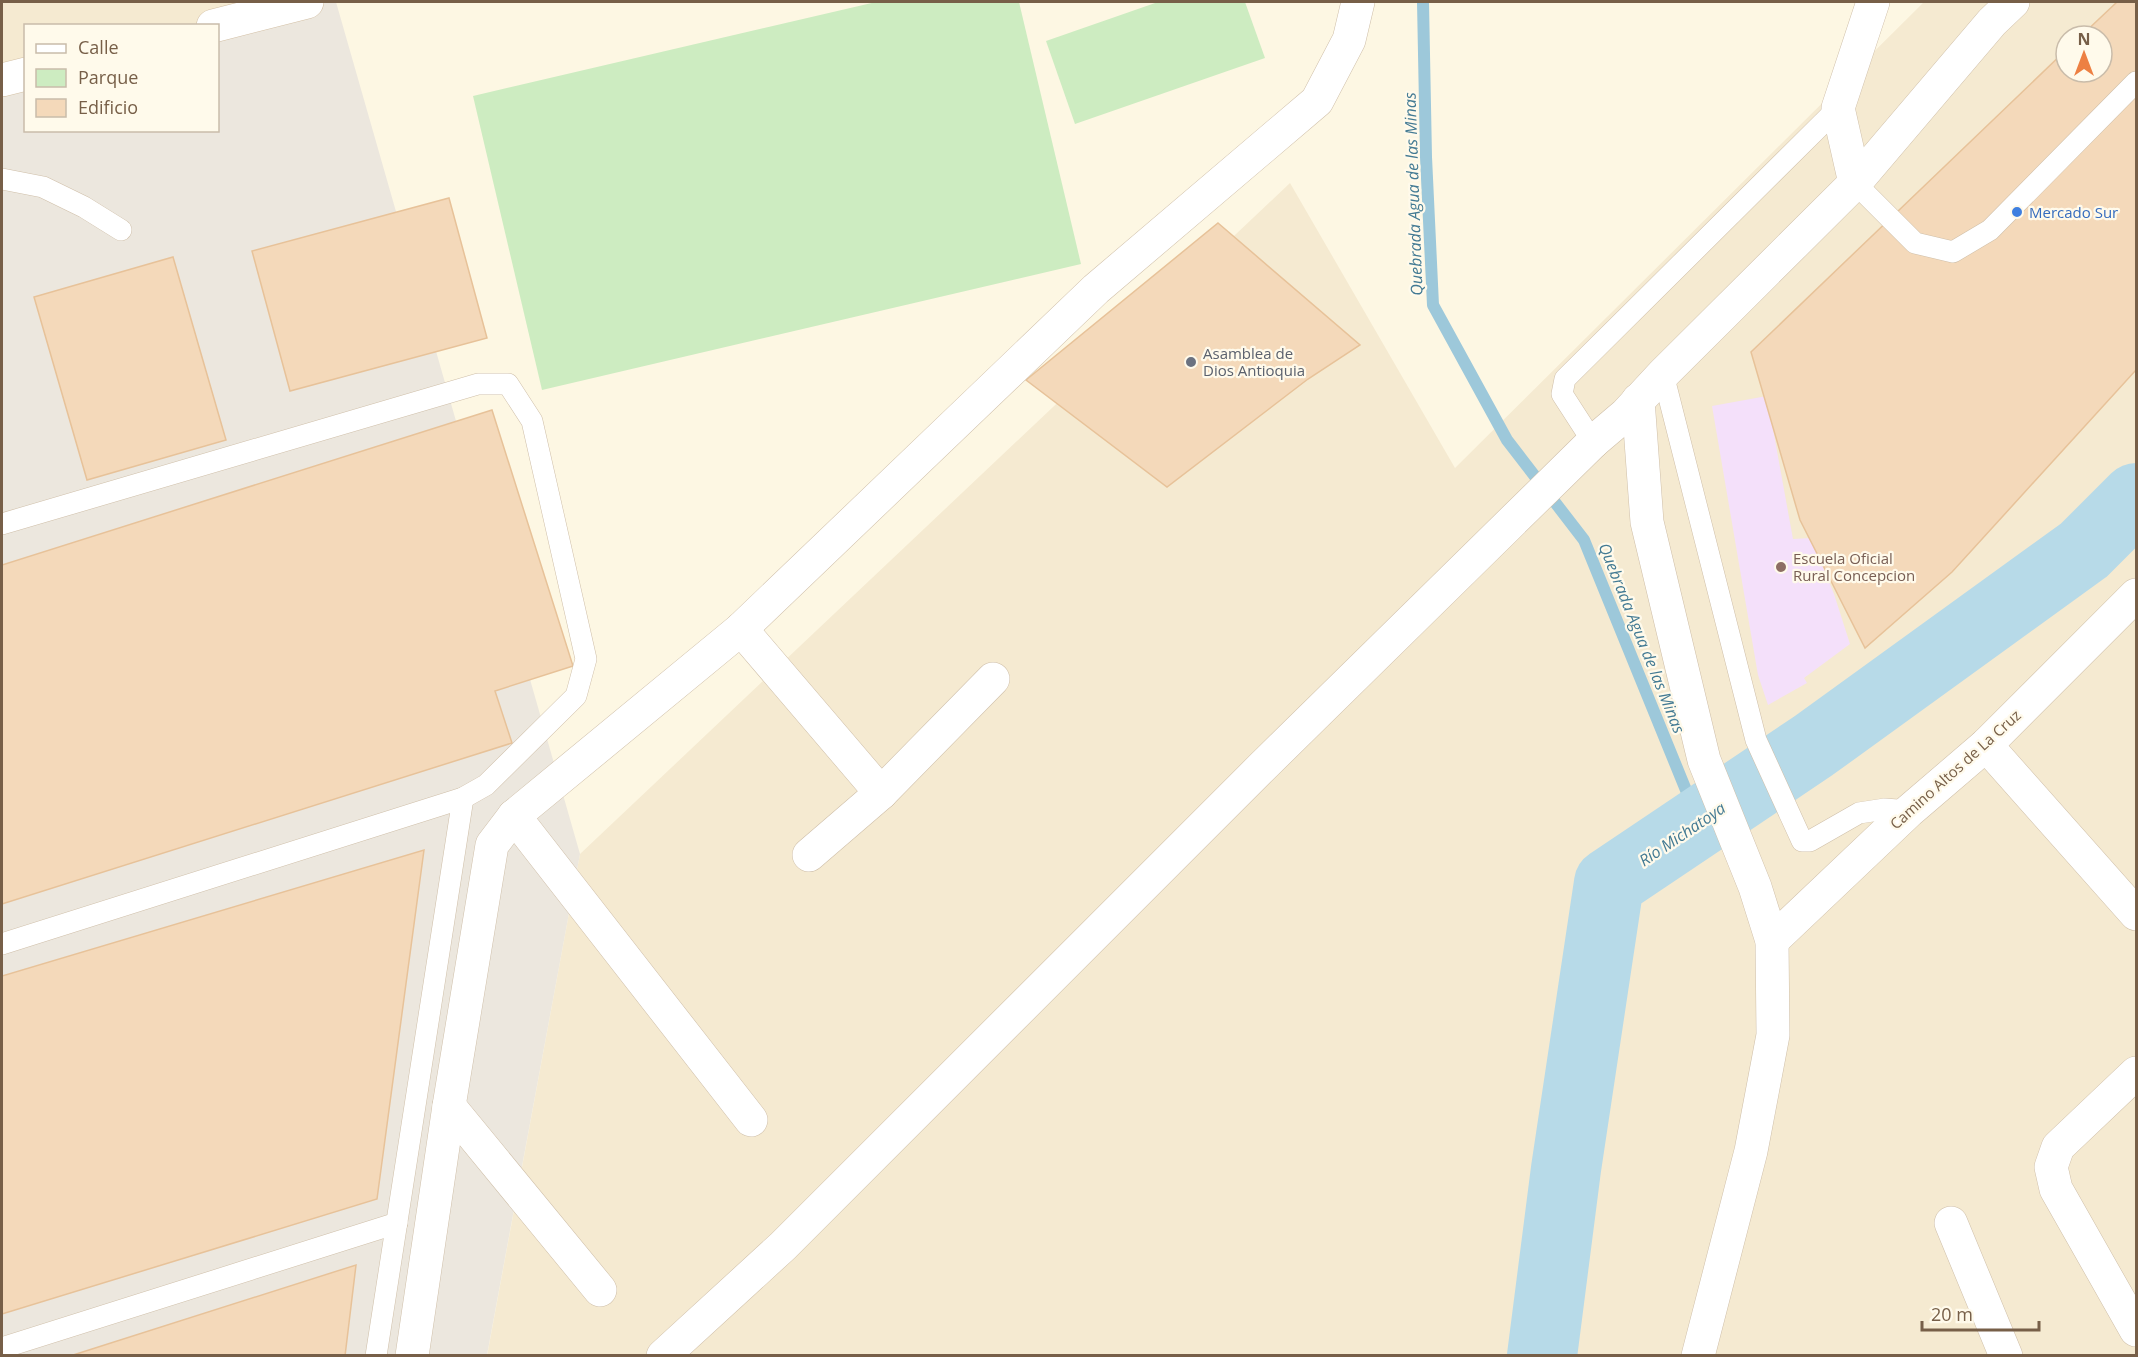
<svg xmlns="http://www.w3.org/2000/svg" width="2138" height="1357" font-family="'Open Sans',sans-serif">
<rect width="100%" height="100%" fill="#fdf7e3"/>
<g fill="#f5ead1" fill-rule="evenodd">
<polygon points="2,2 307,2 213,25 26,26 25,74 2,80"/>
<path d="M1924,2H2136V1355L487,1356L580,854L1290,183L1455,468ZM2066,36H2102V72H2066Z"/>
</g>
<polygon fill="#ece7de" points="307,2 336,2 580,854 487,1355 2,1356 2,80 25,74 26,130 218,130 218,26"/>
<polygon fill="#f4e0fa" points="1767,396 1793,539 1811,538 1834,594 1850,644 1804,678 1807,683 1768,705 1758,675 1712,406"/>
<g fill="#cdecc1">
<polygon points="876,2 1019,2 1081,264 542,390 473,96"/>
<polygon points="1158,2 1245,2 1265,58 1075,124 1046,41"/>
</g>
<g fill="none" stroke-linecap="round" stroke-linejoin="round">
<polyline stroke="#9dc8da" stroke-width="12" points="1423,2 1426,157 1433,305 1507,440 1584,540 1699,822"/>
<polyline stroke="#b7dae8" stroke-width="70" points="1542,1356 1566,1169 1609,883 1813,746 2084,550 2136,498"/>
</g>
<g fill="#f4d9ba" stroke="#e7c299" stroke-width="1.5">
<polygon points="2117,2 2136,2 2136,370 1952,572 1865,648 1800,520 1751,352 2066,50 2066,72 2102,72 2102,36 2081,36"/>
<polygon points="449,198 487,338 290,391 252,251"/>
<polygon points="1218,223 1360,345 1308,379 1167,487 1026,380"/>
<polygon points="173,257 226,440 87,480 34,297"/>
<polygon points="492,410 573,666 495,691 512,743 2,904 2,565"/>
<polygon points="424,850 377,1199 2,1314 2,976"/>
<polygon points="356,1265 345,1356 70,1356"/>
</g>
<g fill="none" stroke-linecap="round" stroke-linejoin="round">
<defs>
<g id="service">
<polyline points="2,179 43,187 84,207 121,230"/>
<polyline points="1855,183 1915,243 1953,252 1990,230 2136,82"/>
<polyline points="1663,374 1756,740 1802,841 1810,841 1859,813 1885,809 1909,811"/>
<polyline points="1593,442 1562,394 1565,379 1838,108"/>
<polyline points="2,524 478,384 508,384 532,421 586,659 576,696 486,785 463,798 2,944"/>
<polyline points="2,1348 397,1223"/>
<polyline points="376,1356 463,798"/>
</g>
<g id="minor">
<polyline points="1855,183 1992,22 2013,2"/>
<polyline points="741,629 881,793"/>
<polyline points="1986,745 2136,914"/>
<polyline points="514,816 751,1120"/>
<polyline points="809,855 881,793 993,679"/>
<polyline points="2136,1073 2058,1147 2051,1167 2056,1189 2136,1330"/>
<polyline points="449,1106 600,1290"/>
<polyline points="1951,1223 2006,1356"/>
<polyline points="412,1356 449,1106 492,845 514,816 741,629 1096,289 1317,101 1349,40 1358,2"/>
<polyline points="663,1356 783,1246 1262,767 1593,442"/>
</g>
<g id="tertiary">
<polyline points="1638,400 1647,522 1704,760 1755,887 1772,941 1773,1035 1751,1151 1698,1356"/>
<polyline points="1593,442 1626,414 1663,374 1855,183 1838,108 1873,2"/>
<polyline points="1772,941 1909,811 1986,745 2136,595"/>
</g>
<g id="secondary">
<polyline points="213,26 307,2"/>
<polyline points="2,80 26,74"/>
</g>
</defs>
<use href="#service" stroke="#cfbfa9" stroke-width="22"/>
<use href="#minor" stroke="#cfbfa9" stroke-width="34"/>
<use href="#tertiary" stroke="#cfbfa9" stroke-width="34"/>
<use href="#secondary" stroke="#d3c0a6" stroke-width="34"/>
<use href="#service" stroke="#fff" stroke-width="21"/>
<use href="#minor" stroke="#fff" stroke-width="33"/>
<use href="#tertiary" stroke="#fff" stroke-width="33"/>
<use href="#secondary" stroke="#fff" stroke-width="33"/>
</g>
<circle fill="#3f7fe0" stroke="#fffaeb" stroke-width="2" cx="2017" cy="212" r="6"/>
<circle fill="#6b7280" stroke="#fffaeb" stroke-width="2" cx="1191" cy="362" r="6"/>
<circle fill="#8d6e63" stroke="#fffaeb" stroke-width="2" cx="1781" cy="567" r="6"/>
<g text-anchor="middle" dominant-baseline="central" stroke-width="4.5" stroke-linejoin="round" paint-order="stroke">
<g font-size="15" fill="#366cbe" stroke="#fffaeb" text-anchor="start">
<text x="2029" y="212">Mercado Sur</text>
</g>
<g font-size="15" fill="#5b616d" stroke="#fffaeb" text-anchor="start">
<text x="1203" y="353">Asamblea de<tspan x="1203" dy="17">Dios Antioquia</tspan></text>
</g>
<g font-size="15" fill="#785e54" stroke="#fffaeb" text-anchor="start">
<text x="1793" y="558">Escuela Oficial<tspan x="1793" dy="17">Rural Concepcion</tspan></text>
</g>
<g font-size="15" fill="#775f48" stroke="#fffaeb">
<text transform="translate(1955 769) rotate(-42)">Camino Altos de La Cruz</text>
</g>
<g font-size="16" font-style="italic" fill="#437a93" stroke="#fffaeb">
<text transform="translate(1413 194) rotate(-92)">Quebrada Agua de las Minas</text>
<text transform="translate(1642 638) rotate(68)">Quebrada Agua de las Minas</text>
<text transform="translate(1682 834) rotate(-34)">Río Michatoya</text>
</g>
</g>
<rect width="2138" height="1357" fill="none" stroke="#775f48" stroke-width="6"/>
<rect x="24" y="24" width="195" height="108" fill="#fffaeb" stroke="#c9bcaa" stroke-width="1.5"/>
<rect x="36" y="44" width="30" height="9" fill="#ffffff" stroke="#c9bcaa" stroke-width="1.5"/>
<text x="78" y="54" font-size="18" fill="#775f48">Calle</text>
<rect x="36" y="69" width="30" height="18" fill="#cdecc1" stroke="#c9bcaa" stroke-width="1.5"/>
<text x="78" y="84" font-size="18" fill="#775f48">Parque</text>
<rect x="36" y="99" width="30" height="18" fill="#f4d9ba" stroke="#c9bcaa" stroke-width="1.5"/>
<text x="78" y="114" font-size="18" fill="#775f48">Edificio</text>
<g transform="translate(2084 54)"><circle r="28" fill="#fffaeb" stroke="#c9bcaa" stroke-width="1.5"/>
<path d="M0-4.5L10 22L0 15L-10 22Z" fill="#ed8043"/>
<text y="-9" font-size="16" font-weight="bold" text-anchor="middle" fill="#775f48">N</text>
</g>
<path d="M1922 1321v9h117v-9" fill="none" stroke="#775f48" stroke-width="3"/>
<text x="1931" y="1321" font-size="18" fill="#775f48" stroke="#fffaeb" stroke-width="4.5" paint-order="stroke">20 m</text>
</svg>
